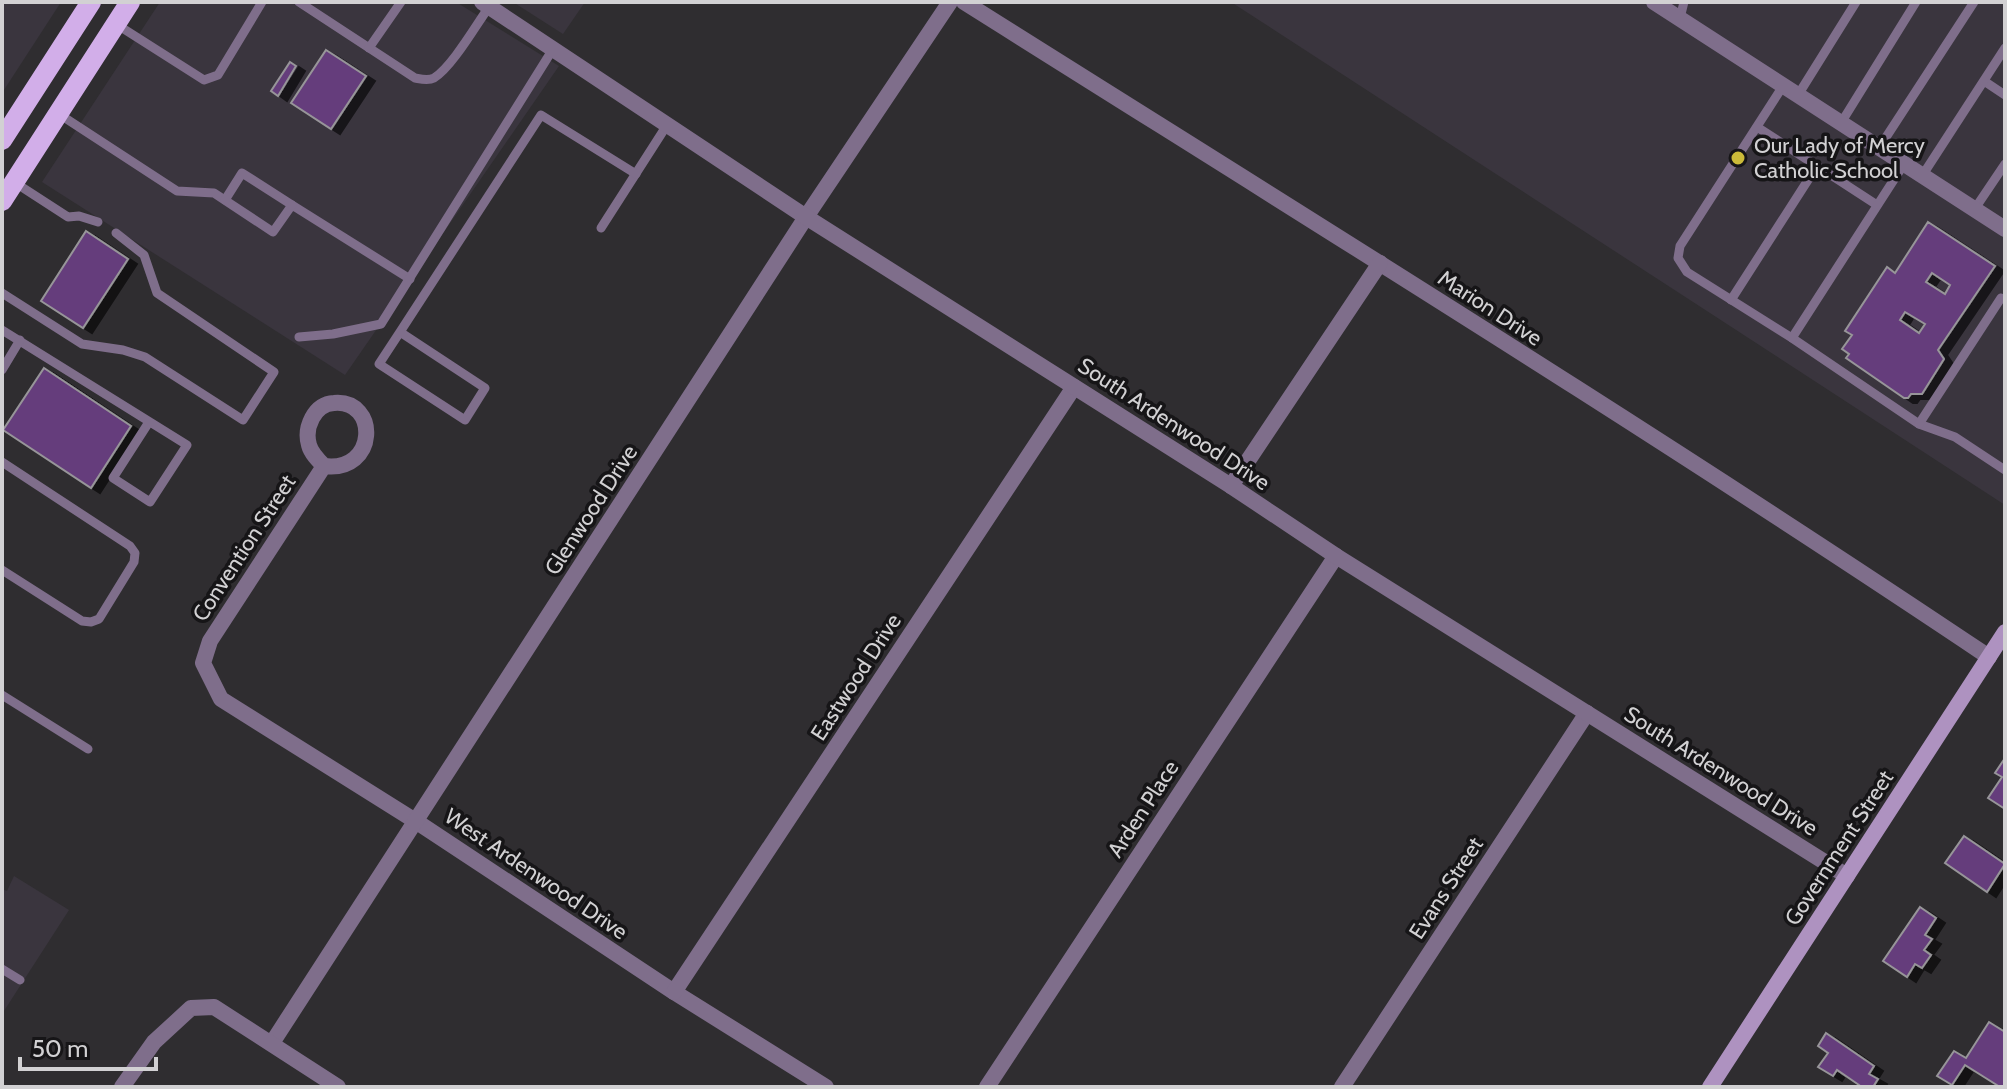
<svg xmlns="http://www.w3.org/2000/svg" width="2007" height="1089" font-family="Cabin,sans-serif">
<defs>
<filter id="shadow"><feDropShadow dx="9" dy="5" stdDeviation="0" flood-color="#0009"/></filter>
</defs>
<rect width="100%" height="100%" fill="#2f2d30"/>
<g fill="#3a353e">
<polygon points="2,2 61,2 2,93"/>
<polygon points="160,2 456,2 559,66 345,375 42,182"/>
<polygon points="513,2 585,2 563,34"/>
<polygon points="1231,2 2005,2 2005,505 1710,313"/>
<polygon points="14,876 69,910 2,1014 2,889 7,891"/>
</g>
<g fill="#653e7c" stroke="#979599" stroke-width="2" fill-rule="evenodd" filter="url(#shadow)">
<polygon points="326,50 366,76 331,129 291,103"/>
<polygon points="290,62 296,66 278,96 271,91"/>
<path d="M1928,222L1995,266L1938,350L1944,359L1922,394H1911L1908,398H1904L1846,358L1849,354L1842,349L1852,335L1845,331L1887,267L1895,273ZM1932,273L1950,285L1945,294L1926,282ZM1905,312L1925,324L1919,333L1900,320Z"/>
<polygon points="86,231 128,259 83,328 41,301"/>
<polygon points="44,368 131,426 91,488 3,430"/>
<polygon points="2005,758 2005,809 1988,798 2002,777 1995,773"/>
<polygon points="1964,836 2005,864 1987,892 1945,863"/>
<polygon points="1920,907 1936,918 1925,935 1932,939 1924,950 1931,955 1922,968 1915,964 1907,977 1883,961"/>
<polygon points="1989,1022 2005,1032 2005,1087 2000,1087 1965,1065 1952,1085 1937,1076 1954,1051 1966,1058"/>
<polygon points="1826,1033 1874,1066 1869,1074 1878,1079 1873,1087 1858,1087 1859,1085 1837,1070 1833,1076 1818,1067 1828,1053 1818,1046"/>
</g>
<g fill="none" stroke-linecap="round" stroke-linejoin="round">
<g stroke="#7f6e8b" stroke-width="9">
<path d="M299,2L415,78C421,79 428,81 434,78C452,67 476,25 489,7"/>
<polyline points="1680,18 1684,2"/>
<polyline points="116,24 204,80 218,75 262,2"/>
<polyline points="369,48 401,2"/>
<polyline points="1984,81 2005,95"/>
<polyline points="1783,86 1680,246 1678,258 1687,272 1792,338 1919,424 1955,437 2005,470"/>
<polyline points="1798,95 1856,2"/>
<polyline points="59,114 177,191 214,193 273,232 292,205 410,279"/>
<polyline points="1841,123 1916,2"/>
<polyline points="1757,127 1877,205"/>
<polyline points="1879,148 1974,2"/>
<polyline points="1922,176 2005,48"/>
<polyline points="14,182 68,217 79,216 98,222"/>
<polyline points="225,200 242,173 292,205"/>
<polyline points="1974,210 2005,164"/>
<polyline points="601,228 667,125"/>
<polyline points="2,293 82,344 123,350 145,357 243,420 274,372 157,293 144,255 116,233"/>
<polyline points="1731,300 1817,166"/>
<polyline points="2,330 187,445 150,502 113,478 149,422"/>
<polyline points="400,332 485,388 465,420 379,364 400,332 541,115 636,174"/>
<polyline points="299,337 333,334 381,324 553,49"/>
<polyline points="1792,338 1904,164"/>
<polyline points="2,370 20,340"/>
<polyline points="1919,424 2001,298"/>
<polyline points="2,462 130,546 135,553 134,562 99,619 91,622 82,621 2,570"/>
<polyline points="2,695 88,749"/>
<polyline points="2,969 20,980"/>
</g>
<g stroke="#7f6e8b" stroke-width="16">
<path d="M964,2C1307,218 1652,431 1989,657"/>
<polyline points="1654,2 2005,229"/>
<path d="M324,466C378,473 379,399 334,403C314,404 304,428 309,445C311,453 318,460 324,466L210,641L203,663L221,699L417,822L674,992L826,1087"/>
<polyline points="1231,486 1380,263"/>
<polyline points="674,992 1074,387"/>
<polyline points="272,1043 806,217 950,2"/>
<polyline points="122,1087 154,1042 191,1008 214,1007 338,1087"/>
<polyline points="987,1087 1336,556"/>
<polyline points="1342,1087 1587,713"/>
</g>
<polyline stroke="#7f6e8b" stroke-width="16" points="482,2 806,217 1231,486 1336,556 1847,876"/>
<polyline stroke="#ae92c0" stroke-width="16" points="1710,1087 2005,632"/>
<g stroke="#d2aee9" stroke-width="20">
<polyline points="2,140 91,2"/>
<polyline points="2,201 130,2"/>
</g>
</g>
<circle fill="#cbba39" stroke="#161517" stroke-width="3" cx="1738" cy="158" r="8"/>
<g text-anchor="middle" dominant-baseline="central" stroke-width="7" stroke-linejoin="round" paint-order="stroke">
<g font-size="22" fill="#d2d1d3" stroke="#161517" text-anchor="start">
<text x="1754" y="145">Our Lady of Mercy<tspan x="1754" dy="25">Catholic School</tspan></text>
</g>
<g font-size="22" fill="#d2d1d3" stroke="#161517">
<text transform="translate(1490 308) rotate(33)">Marion Drive</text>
<text transform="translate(1174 424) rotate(33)">South Ardenwood Drive</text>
<text transform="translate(591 510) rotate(-57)">Glenwood Drive</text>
<text transform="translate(244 548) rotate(-57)">Convention Street</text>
<text transform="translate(856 677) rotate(-57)">Eastwood Drive</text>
<text transform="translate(1721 771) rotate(32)">South Ardenwood Drive</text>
<text transform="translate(1143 809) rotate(-57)">Arden Place</text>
<text transform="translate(1839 848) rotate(-57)">Government Street</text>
<text transform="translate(536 874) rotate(34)">West Ardenwood Drive</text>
<text transform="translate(1446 888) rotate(-57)">Evans Street</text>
</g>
</g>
<rect width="2007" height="1089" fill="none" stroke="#d2d1d3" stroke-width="8"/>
<path d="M20 1057v12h136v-12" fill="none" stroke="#d2d1d3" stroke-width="4"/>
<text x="32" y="1057" font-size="24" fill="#d2d1d3" stroke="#161517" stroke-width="6" paint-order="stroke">50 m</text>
</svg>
